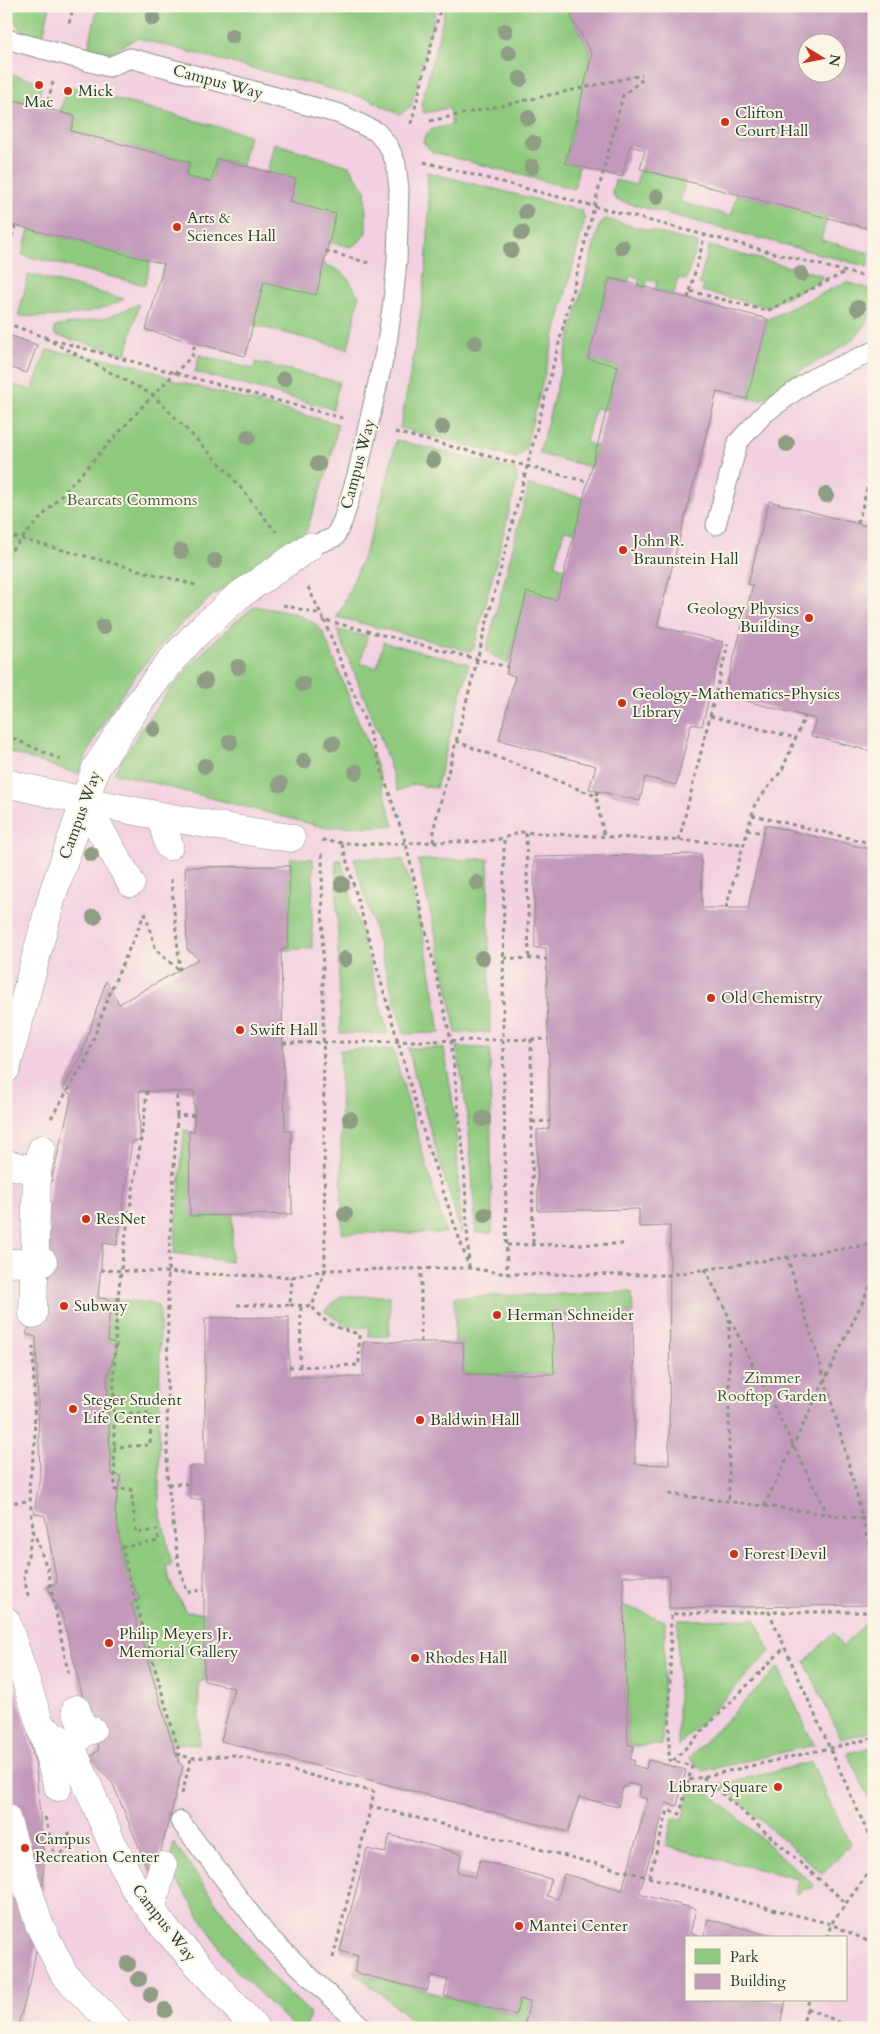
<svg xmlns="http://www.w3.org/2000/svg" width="880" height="2034" font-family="Cardo,serif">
<rect width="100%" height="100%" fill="#fcf5e5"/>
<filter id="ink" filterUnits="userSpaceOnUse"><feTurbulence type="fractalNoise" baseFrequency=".02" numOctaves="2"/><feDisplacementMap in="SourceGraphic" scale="10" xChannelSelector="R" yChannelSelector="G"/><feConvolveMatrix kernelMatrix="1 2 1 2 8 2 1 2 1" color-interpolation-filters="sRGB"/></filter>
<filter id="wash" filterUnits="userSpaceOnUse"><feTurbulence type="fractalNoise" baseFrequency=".0096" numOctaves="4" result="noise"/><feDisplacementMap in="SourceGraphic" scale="20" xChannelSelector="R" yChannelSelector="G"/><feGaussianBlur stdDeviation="1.12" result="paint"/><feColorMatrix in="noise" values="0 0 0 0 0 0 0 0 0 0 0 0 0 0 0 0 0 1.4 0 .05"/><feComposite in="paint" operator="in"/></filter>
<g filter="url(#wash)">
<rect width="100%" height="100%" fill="#f6e8d0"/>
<path fill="#f2cfe1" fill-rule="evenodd" d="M6,6H874V2028H6ZM808,42H838V72H808ZM686,1938H846V2000H686Z"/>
<g fill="#8ec97e" stroke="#568359">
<polygon points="7,6 50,6 43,36 20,30"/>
<polygon points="98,6 437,6 411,106 400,115 369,99 137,38 108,54 88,49"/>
<path d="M446,6H568L572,19L592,54L565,162L579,166L574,189L432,152L423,142C426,127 439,128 452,125L449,108L424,113L421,106Z"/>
<polygon points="6,73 42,82 36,106 14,100 10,116 6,115"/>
<polygon points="67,86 249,135 242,165 217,159 211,182 186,176 190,162 71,131 75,116 60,112"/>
<polygon points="274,143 349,166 365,190 366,219 366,233 359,242 351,247 329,242 290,202 267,172"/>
<polygon points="640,169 685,181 680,202 731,216 737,194 827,217 821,240 870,253 868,267 616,200 612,192 615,180 636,185"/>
<path d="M427,172L582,211L585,219L525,450L517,458L400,428C416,344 434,257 427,172Z"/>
<polygon points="605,219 698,243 686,280 678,278 674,294 655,289 657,282 647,280 646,287 638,285 639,278 631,275 628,282 609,278 589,359 618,366 606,410 595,408 586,443 597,446 591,467 539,454 599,226"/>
<polygon points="29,229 151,260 145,285 22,255"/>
<polygon points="709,246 821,275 822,279 768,307 702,291 704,286 699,284"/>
<path d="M324,264C346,272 348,277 359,297L348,349L253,325L264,282Z"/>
<path d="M29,274L124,299C92,316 54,318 18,316Z"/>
<path d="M846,282L874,290C874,339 835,350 799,372C789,379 772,395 762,399C757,400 752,399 747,399L768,319Z"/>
<polygon points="139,304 126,354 55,335 54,327 105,318"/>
<path d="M47,350C90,356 137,360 175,381L338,424L329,466L304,538L213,595L177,628L141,668L113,707L95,738L78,774L6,751V383L32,390Z"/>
<polygon points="199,355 253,369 256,362 339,382 333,409 195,372"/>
<path d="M396,440L515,470L517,481L474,648L470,651L337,617C365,560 383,502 396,440Z"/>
<polygon points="529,485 584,498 575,532 564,530 555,565 566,569 557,600 527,592 508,664 486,651"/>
<path d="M255,606C278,611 308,612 323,632L376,765L394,826L323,827L114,773C154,705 192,655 255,606Z"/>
<polygon points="337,630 367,636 360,664 377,667 383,642 469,664 436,788 414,784 398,791 379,734"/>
<polygon points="290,858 313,859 312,948 281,950 288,947"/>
<path d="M354,858L403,860C421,917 432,974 440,1033L404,1034Z"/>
<polygon points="488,859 490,1032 456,1033 446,979 418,860"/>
<polygon points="336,860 341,860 388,1034 340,1033"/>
<polygon points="457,1047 490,1048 492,1233 476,1233 468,1119"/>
<polygon points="408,1048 444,1048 455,1116 461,1233 420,1095"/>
<polygon points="393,1049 393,1050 446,1233 342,1233 340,1050"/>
<polygon points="184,1130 189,1131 191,1216 233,1215 231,1262 174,1253"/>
<polygon points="632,1292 633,1313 553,1311 554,1374 464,1374 463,1342 455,1342 454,1297"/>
<polygon points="341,1296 390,1296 389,1336 369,1336 369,1327 349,1327 324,1311"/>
<polygon points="110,1299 152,1303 157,1305 160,1311 159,1506 172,1565 166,1566 169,1580 186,1612 205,1613 204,1681 199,1681 199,1745 172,1743 131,1604 115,1511 121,1477 111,1474 107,1377 118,1344 108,1341"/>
<polygon points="623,1605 665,1621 662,1745 634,1746 628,1744"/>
<polygon points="755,1619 770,1652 678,1746 678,1620"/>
<polygon points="868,1621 874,1650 874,1731 841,1739 805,1662 834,1632 842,1647"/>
<polygon points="778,1667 814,1745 703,1771 689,1758"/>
<polygon points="874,1747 874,1807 847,1753"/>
<polygon points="811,1762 850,1844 823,1874 720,1785"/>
<polygon points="704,1788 814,1885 812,1889 801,1889 800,1893 795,1892 798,1879 665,1846 673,1818 682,1820 689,1792"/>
<polygon points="174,1843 219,1907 270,1975 310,2013 306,2028 294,2028 231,1965 168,1867"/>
<polygon points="354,1972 516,2015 520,1999 530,2001 525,2023 540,2028 422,2028"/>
</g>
<g id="blocks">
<g fill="#c298bb" fill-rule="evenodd">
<path d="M568,6H874V230L640,169L645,150L630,146L622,177L565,163L592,54L572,19ZM808,42H838V72H808Z"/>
<polygon points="14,100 75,116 71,131 190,162 186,176 211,182 217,159 296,179 290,202 336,214 316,295 264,282 245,356 146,330 164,264 6,223 6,115 10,116"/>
<polygon points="610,278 768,319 747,399 717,392 657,626 723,642 702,726 691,724 676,785 645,777 640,801 589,789 596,766 499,740 515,676 506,674 527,592 557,600 618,366 588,359"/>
<polygon points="6,334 37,345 27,373 6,366"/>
<polygon points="769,501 874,528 874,752 811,736 816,719 724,695 753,585 748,584"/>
<polygon points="765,825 874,850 874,1038 868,1062 874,1064 874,1605 669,1608 669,1576 623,1576 628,1744 634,1746 630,1759 635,1761 633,1765 646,1769 648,1760 686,1770 677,1806 666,1803 639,1894 696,1909 690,1933 704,1937 708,1919 775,1937 686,1938 686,2000 786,2000 779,2028 540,2028 525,2023 530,2001 520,1999 516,2015 444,1996 448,1980 431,1975 427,1991 354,1972 358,1956 340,1951 367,1849 385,1853 390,1835 462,1854 457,1872 475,1877 480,1860 551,1879 547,1896 558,1899 564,1874 622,1890 648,1799 639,1796 641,1786 628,1783 627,1787 623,1787 618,1807 579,1797 568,1832 221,1741 234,1688 204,1681 204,1499 190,1499 189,1466 205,1466 205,1318 289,1317 289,1377 363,1377 363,1342 463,1342 464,1374 554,1374 552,1311 633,1313 635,1464 669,1465 670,1226 639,1227 639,1209 538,1211 537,1130 549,1129 550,1121 546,948 535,948 534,857 701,854 702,908 748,908"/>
<polygon points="290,866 288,947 281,950 285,1131 291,1131 292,1214 190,1216 189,1131 194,1131 194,1092 139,1091 140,1141 132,1141 117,1245 103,1243 98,1298 110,1299 108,1341 118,1344 107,1377 111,1474 121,1476 115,1511 125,1569 140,1599 131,1604 171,1739 179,1763 183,1766 153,1881 113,1784 90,1757 99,1750 85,1706 62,1614 47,1587 57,1583 45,1516 34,1513 40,1476 36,1337 26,1334 40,1299 50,1186 72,1095 63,1089 80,1059 106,981 119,1004 199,959 187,949 185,867"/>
<polygon points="6,1665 24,1716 36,1768 44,1864 40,1927 30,1984 17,2028 6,2028"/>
</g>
</g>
</g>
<g filter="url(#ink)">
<use href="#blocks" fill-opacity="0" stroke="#8a9282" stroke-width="1"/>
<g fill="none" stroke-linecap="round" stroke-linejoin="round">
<defs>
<g id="service">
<polyline points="6,39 109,67 130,58 340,114 377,132 389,147 396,164 399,189 397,260 393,301 387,343 357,475 343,520 335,537 309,547"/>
<polyline points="716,525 738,442 765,413 813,378 874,351"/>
<polyline points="180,1821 266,1934 363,2028"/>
</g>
<g id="pedestrian">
<path d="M6,783C100,806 195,823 291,838"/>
<polyline points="84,802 131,883"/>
<polyline points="161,817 169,846"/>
<polyline points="6,1069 53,893 96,768 139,703 168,664 199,631 238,596 309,547"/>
<polyline points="6,1164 37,1171"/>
<polyline points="6,1263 43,1262"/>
<polyline points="33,1314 37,1171 42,1149"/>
<polyline points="6,1621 41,1727 71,1746 112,1843 134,1887 164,1927 255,2028"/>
<polyline points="76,1709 84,1732"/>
<polyline points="41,1727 58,1787"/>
<polyline points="71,1746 84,1732 92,1730"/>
<polyline points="6,1818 39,1924 64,1974 116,2028"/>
<polyline points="151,1910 163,1866"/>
</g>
</defs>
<use href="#service" stroke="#8a9282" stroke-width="21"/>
<use href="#pedestrian" stroke="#8a9282" stroke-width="29"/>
<g stroke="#8a9282" stroke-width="3" stroke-dasharray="4 4" stroke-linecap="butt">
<polyline points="69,23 74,6"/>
<polyline points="46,109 53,82"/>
<polyline points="430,121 642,75"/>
<polyline points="411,124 441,6"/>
<polyline points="424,162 874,279"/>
<polyline points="326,251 369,263"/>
<polyline points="6,260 15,226"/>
<polyline points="690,291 705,234"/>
<polyline points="688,298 690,291 767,311 846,272"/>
<polyline points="6,323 47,338"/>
<polyline points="45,338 153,395 228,472 276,532"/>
<polyline points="53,340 342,418"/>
<polyline points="395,432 588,482"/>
<polyline points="858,523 874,462"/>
<polyline points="6,535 199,586"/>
<polyline points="6,556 153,395 192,356 195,343"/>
<polyline points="308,587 324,620 508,667"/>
<polyline points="283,605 320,614"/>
<polyline points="324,620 367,726 406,844 451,1040 464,1160 469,1268"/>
<polyline points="710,716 728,644"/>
<polyline points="6,735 61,760"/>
<polyline points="456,741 596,796"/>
<polyline points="598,791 596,796 604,836"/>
<polyline points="752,815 874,844"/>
<polyline points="747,830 763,833"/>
<polyline points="526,833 529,958"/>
<path d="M322,840C360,847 398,843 436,842C464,841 494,845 519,832L744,844"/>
<polyline points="504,840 503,1039 507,1274"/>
<polyline points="679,840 710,716 796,738"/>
<polyline points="433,842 435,823 623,95 643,79"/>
<polyline points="342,844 427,1144 468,1264"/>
<polyline points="171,879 180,970"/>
<polyline points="726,908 755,804 782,770 805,716"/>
<polyline points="145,913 156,950 179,970"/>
<polyline points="504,958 547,959"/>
<polyline points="531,1039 533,1245"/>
<polyline points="283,1043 548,1039"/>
<path d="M147,1091C140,1161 124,1229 118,1299C112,1363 114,1426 115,1490L131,1489L136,1533L157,1530L159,1541L123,1547L129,1578L180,1755"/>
<polyline points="194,1115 177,1116 168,1273 167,1475 178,1562 187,1592 205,1590"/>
<polyline points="177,1116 177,1091"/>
<polyline points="51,1118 85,1062 111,990 145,913"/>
<polyline points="532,1122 550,1121"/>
<polyline points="507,1245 625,1244"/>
<path d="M787,1256C819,1360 852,1464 874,1570"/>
<polyline points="705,1269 827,1513"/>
<polyline points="100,1270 292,1277 325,1270 469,1268 507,1274 669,1275 874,1244"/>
<polyline points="237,1305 290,1305 292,1277"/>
<polyline points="290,1305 312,1306"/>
<polyline points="729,1319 729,1502"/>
<polyline points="421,1342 421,1268"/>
<path d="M289,1367L359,1365V1334C339,1329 323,1324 312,1306L325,1270L322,850"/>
<polyline points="300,1367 301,1305"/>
<polyline points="113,1413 151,1413 150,1445 114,1447"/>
<polyline points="168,1484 189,1484"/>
<polyline points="669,1494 874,1520"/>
<polyline points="6,1503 30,1501"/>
<polyline points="764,1506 874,1278"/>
<polyline points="33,1530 47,1568 69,1677"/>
<polyline points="28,1596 24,1577 33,1530 29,1486 35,1444 33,1346"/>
<polyline points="874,1612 769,1612 874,1847"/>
<polyline points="176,1754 191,1758 234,1755 374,1792 371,1806 831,1924 874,1944"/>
<polyline points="673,1761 785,1647"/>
<polyline points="703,1777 846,1903"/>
<polyline points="689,1780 874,1738"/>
<polyline points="182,1794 191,1758"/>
<polyline points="45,1817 55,1857 72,1846 68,1829"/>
<polyline points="649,1877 668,1810 680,1814 692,1766 669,1760 671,1614 769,1612"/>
<polyline points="827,1938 831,1924 874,1865"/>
<polyline points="333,1958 371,1806"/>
<polyline points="807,2008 853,2028"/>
<polyline points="802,2028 809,2000"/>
</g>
<use href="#service" stroke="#fff" stroke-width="19"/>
<use href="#pedestrian" stroke="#fff" stroke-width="28"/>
</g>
<g fill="#8f9d84">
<circle cx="153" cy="18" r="8"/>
<circle cx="505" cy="31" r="8"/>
<circle cx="232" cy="36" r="8"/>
<circle cx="509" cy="53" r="8"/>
<circle cx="520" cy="79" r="8"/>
<circle cx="528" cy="118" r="8"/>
<circle cx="533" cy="143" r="8"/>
<circle cx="532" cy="167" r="8"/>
<circle cx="657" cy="197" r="8"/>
<circle cx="526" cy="212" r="8"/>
<circle cx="522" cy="233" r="8"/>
<circle cx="622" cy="247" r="8"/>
<circle cx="511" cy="250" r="8"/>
<circle cx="801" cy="274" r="8"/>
<circle cx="858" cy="308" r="8"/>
<circle cx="475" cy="343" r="8"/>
<circle cx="284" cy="379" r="8"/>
<circle cx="442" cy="427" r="8"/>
<circle cx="248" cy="437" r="8"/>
<circle cx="787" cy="444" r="8"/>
<circle cx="433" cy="460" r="8"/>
<circle cx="318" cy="464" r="8"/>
<circle cx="826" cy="495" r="8"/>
<circle cx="181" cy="551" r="8"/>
<circle cx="215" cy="561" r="8"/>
<circle cx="103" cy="627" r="8"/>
<circle cx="238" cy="667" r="8"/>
<circle cx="205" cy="681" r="8"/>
<circle cx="303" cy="684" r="8"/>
<circle cx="154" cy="729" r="8"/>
<circle cx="230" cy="742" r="8"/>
<circle cx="333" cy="743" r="8"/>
<circle cx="304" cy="761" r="8"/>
<circle cx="205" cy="766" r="8"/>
<circle cx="356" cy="772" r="8"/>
<circle cx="280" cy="784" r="8"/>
<circle cx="91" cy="854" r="8"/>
<circle cx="477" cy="883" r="8"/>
<circle cx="342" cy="884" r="8"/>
<circle cx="94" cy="917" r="8"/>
<circle cx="482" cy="958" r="8"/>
<circle cx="345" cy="959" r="8"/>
<circle cx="350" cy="1119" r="8"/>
<circle cx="483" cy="1119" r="8"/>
<circle cx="345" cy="1214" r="8"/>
<circle cx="485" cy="1215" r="8"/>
<circle cx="128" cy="1964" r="8"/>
<circle cx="139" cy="1979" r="8"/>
<circle cx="151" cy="1995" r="8"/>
<circle cx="165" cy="2010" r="8"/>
</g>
</g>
<g fill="#c8321e" stroke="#fcf5e5" stroke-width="2">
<circle cx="39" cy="85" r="5"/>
<circle cx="68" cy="91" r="5"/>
<circle cx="725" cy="122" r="5"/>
<circle cx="177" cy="227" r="5"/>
<circle cx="623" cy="550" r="5"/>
<circle cx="809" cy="618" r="5"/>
<circle cx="622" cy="703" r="5"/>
<circle cx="711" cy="998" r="5"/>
<circle cx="240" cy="1030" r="5"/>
<circle cx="86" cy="1219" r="5"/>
<circle cx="64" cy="1306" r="5"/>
<circle cx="497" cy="1315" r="5"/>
<circle cx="73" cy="1409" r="5"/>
<circle cx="420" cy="1420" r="5"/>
<circle cx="734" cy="1554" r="5"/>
<circle cx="109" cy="1643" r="5"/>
<circle cx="415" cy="1658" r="5"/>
<circle cx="778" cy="1787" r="5"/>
<circle cx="25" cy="1848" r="5"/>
<circle cx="519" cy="1926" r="5"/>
</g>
<g text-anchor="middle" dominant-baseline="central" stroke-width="4" stroke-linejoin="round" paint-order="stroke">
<g font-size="16" fill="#1f3d34" stroke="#fcf5e5">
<text transform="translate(218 82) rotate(15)">Campus Way</text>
<text transform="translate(358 464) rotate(-75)">Campus Way</text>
<text transform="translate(80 815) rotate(-70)">Campus Way</text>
<text transform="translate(164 1923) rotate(52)">Campus Way</text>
</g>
<g font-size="16" fill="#1f3d34" stroke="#fcf5e5" text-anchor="start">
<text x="78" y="91">Mick</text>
<text x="39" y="102" text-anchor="middle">Mac</text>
<text x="735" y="113">Clifton<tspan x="735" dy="18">Court Hall</tspan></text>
<text x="187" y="218">Arts &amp;<tspan x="187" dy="18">Sciences Hall</tspan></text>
<text x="633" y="541">John R.<tspan x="633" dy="18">Braunstein Hall</tspan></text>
<text x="799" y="609" text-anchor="end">Geology Physics<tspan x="799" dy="18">Building</tspan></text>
<text x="632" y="694">Geology-Mathematics-Physics<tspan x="632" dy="18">Library</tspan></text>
<text x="721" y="998">Old Chemistry</text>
<text x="250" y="1030">Swift Hall</text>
<text x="96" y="1219">ResNet</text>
<text x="74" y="1306">Subway</text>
<text x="507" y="1315">Herman Schneider</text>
<text x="83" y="1400">Steger Student<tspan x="83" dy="18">Life Center</tspan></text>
<text x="430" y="1420">Baldwin Hall</text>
<text x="744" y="1554">Forest Devil</text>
<text x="119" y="1634">Philip Meyers Jr.<tspan x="119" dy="18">Memorial Gallery</tspan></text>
<text x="425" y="1658">Rhodes Hall</text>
<text x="768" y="1787" text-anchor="end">Library Square</text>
<text x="35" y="1839">Campus<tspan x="35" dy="18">Recreation Center</tspan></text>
<text x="529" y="1926">Mantei Center</text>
</g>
<g font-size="16" fill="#3b6046" stroke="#fcf5e5">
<text x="132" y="500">Bearcats Commons</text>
<text x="772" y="1378">Zimmer<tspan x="772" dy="18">Rooftop Garden</tspan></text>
</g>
</g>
<rect width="880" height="2034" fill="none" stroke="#fcf5e5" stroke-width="25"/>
<rect x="685" y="1936" width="162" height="65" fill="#fcf5e5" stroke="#a4ab9e"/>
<rect x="695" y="1949" width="25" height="15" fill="#8ec97e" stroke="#a4ab9e"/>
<text x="730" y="1962" font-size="15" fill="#1f3d34">Park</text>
<rect x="695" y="1974" width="25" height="15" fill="#c298bb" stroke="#a4ab9e"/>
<text x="730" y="1986" font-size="15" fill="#1f3d34">Building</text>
<g transform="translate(822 58) rotate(100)"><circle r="24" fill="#fcf5e5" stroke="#a4ab9e"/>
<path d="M0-4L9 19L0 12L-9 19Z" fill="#c8321e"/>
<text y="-8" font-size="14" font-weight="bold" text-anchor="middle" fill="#1f3d34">N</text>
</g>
</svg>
